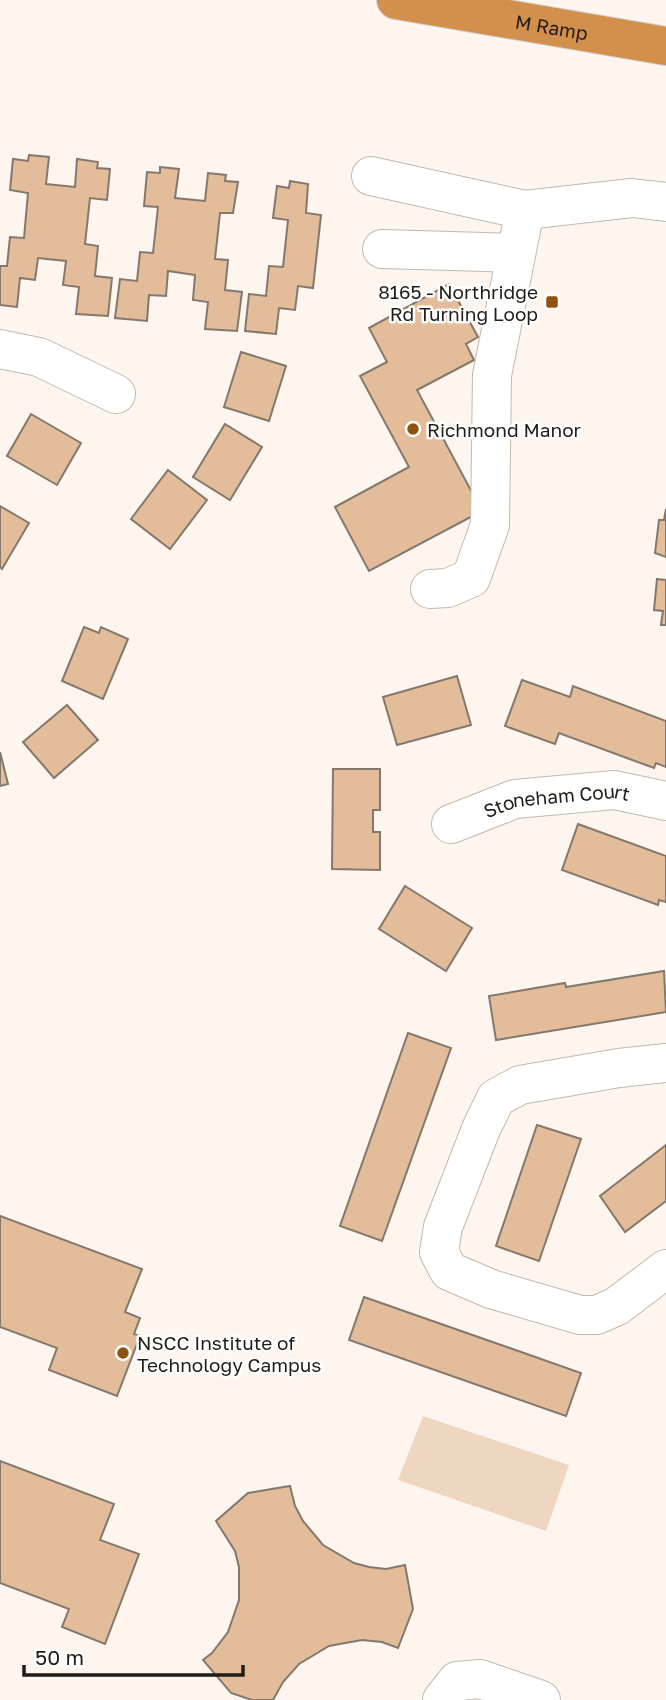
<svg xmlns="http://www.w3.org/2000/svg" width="666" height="1700" font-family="'Golos Text',sans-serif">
<rect width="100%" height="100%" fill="#fdf5ee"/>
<polygon fill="#eed6c0" points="423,1416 569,1465 546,1531 398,1480"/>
<g fill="#e3bd9a" stroke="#84786d" stroke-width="2">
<polygon points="29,155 49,157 46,184 75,187 77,159 98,162 97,168 110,169 107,200 90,198 85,244 98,246 95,276 112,278 108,316 76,314 79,287 63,285 66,261 38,258 35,280 20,278 17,307 0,305 0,266 7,266 10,237 24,238 28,193 10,190 13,159 28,161"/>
<polygon points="160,167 179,169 175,198 205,201 208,173 226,175 225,181 238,182 233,213 220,213 215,259 228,260 225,290 242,292 237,331 205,329 208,302 193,300 195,275 168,271 166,296 149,295 147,321 115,318 120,279 137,281 140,252 153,253 158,207 144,206 147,172 160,173"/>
<polygon points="290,181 308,184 306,213 321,215 313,288 298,286 295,310 279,308 276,334 245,331 249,294 266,296 269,266 283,267 288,220 273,218 277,186 289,188"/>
<polygon points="449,284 478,337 466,344 474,360 417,390 482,511 369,571 335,507 409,467 360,376 387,362 369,328"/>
<polygon points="241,352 286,366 269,421 224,407"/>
<polygon points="31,414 81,443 57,485 7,456"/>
<polygon points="225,424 262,447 230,500 193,477"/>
<polygon points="168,470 207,500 170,549 131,519"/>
<polygon points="0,506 29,523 2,569 0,567"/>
<polygon points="666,509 666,557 655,553 659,520 664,520"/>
<polygon points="657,579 666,580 666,625 661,625 663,611 654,610"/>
<polygon points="84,627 99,633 101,627 128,639 103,699 62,681"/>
<polygon points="457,676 471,725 397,745 383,697"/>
<polygon points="522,680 570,697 573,686 666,721 666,767 656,763 654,768 559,733 555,744 505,726"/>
<polygon points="67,705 98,740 54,778 23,742"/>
<polygon points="0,752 8,784 0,786"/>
<polygon points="333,769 380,769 380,810 373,810 373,832 380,832 380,870 332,869"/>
<polygon points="578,824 666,856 666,902 659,900 658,905 562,870"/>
<polygon points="405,886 472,928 446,971 379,929"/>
<polygon points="664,971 666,1012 496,1040 489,996 565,983 566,987"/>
<polygon points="408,1033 451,1048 382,1241 340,1226"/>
<polygon points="537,1125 581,1139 539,1261 496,1246"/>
<polygon points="666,1145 666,1201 625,1232 600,1196"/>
<polygon points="0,1216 142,1269 125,1312 140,1318 134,1334 140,1336 117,1396 49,1370 57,1348 0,1327"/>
<polygon points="364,1297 581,1373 566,1416 349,1340"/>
<polygon points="0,1461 114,1504 100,1540 139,1554 105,1644 62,1627 69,1609 0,1583"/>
<polygon points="290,1486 295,1506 303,1521 323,1545 354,1563 369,1567 386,1569 405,1565 413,1609 398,1648 382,1642 362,1640 329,1646 299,1664 283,1682 273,1700 252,1700 231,1693 203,1660 212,1653 228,1632 239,1600 239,1567 235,1551 216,1521 248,1493"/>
</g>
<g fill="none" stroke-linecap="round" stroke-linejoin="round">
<defs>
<g id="minor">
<polyline points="371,176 525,210 632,198 666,202"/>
<polyline points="382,249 516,253"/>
<polyline points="0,349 39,357 116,394"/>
<polyline points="430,589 448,588 471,578 490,525 492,375 525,210"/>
<path id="s1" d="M451,824L515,799L614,790L666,801"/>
<polyline points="666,1063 619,1068 520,1085 496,1098 481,1129 443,1227 439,1252 449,1271 491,1289 580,1315 597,1315 617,1306 666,1269"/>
<polyline points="442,1700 457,1681 480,1679 541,1700"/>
</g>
<g id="highway">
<path id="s2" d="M396,0L666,46"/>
</g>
</defs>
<use href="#minor" stroke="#c5b8ad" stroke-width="40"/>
<use href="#highway" stroke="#d2d2d1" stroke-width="40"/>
<use href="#minor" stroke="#fff" stroke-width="38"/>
<use href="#highway" stroke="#d3904d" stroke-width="38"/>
</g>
<g fill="#8e540e" stroke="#fff" stroke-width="2.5">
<rect x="545" y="295" width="14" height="14" rx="3.5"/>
<circle cx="413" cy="429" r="7"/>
<circle cx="123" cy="1353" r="7"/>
</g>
<g text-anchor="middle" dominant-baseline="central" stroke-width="5" stroke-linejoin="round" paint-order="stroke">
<g font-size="19" fill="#201c17" stroke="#fff">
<text stroke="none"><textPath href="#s2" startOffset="158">M Ramp</textPath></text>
<text stroke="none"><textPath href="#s1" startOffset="110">Stoneham Court</textPath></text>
</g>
<g font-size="19" fill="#201c17" stroke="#fff" text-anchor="start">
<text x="538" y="291" text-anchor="end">8165 - Northridge<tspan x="538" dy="22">Rd Turning Loop</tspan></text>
<text x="427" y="429">Richmond Manor</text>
<text x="137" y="1342">NSCC Institute of<tspan x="137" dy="22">Technology Campus</tspan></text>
</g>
</g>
<path d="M24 1665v10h219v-10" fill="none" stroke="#201c17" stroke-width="3.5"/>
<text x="35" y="1665" font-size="21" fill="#201c17" stroke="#ffffff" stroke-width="5" paint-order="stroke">50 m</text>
</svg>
